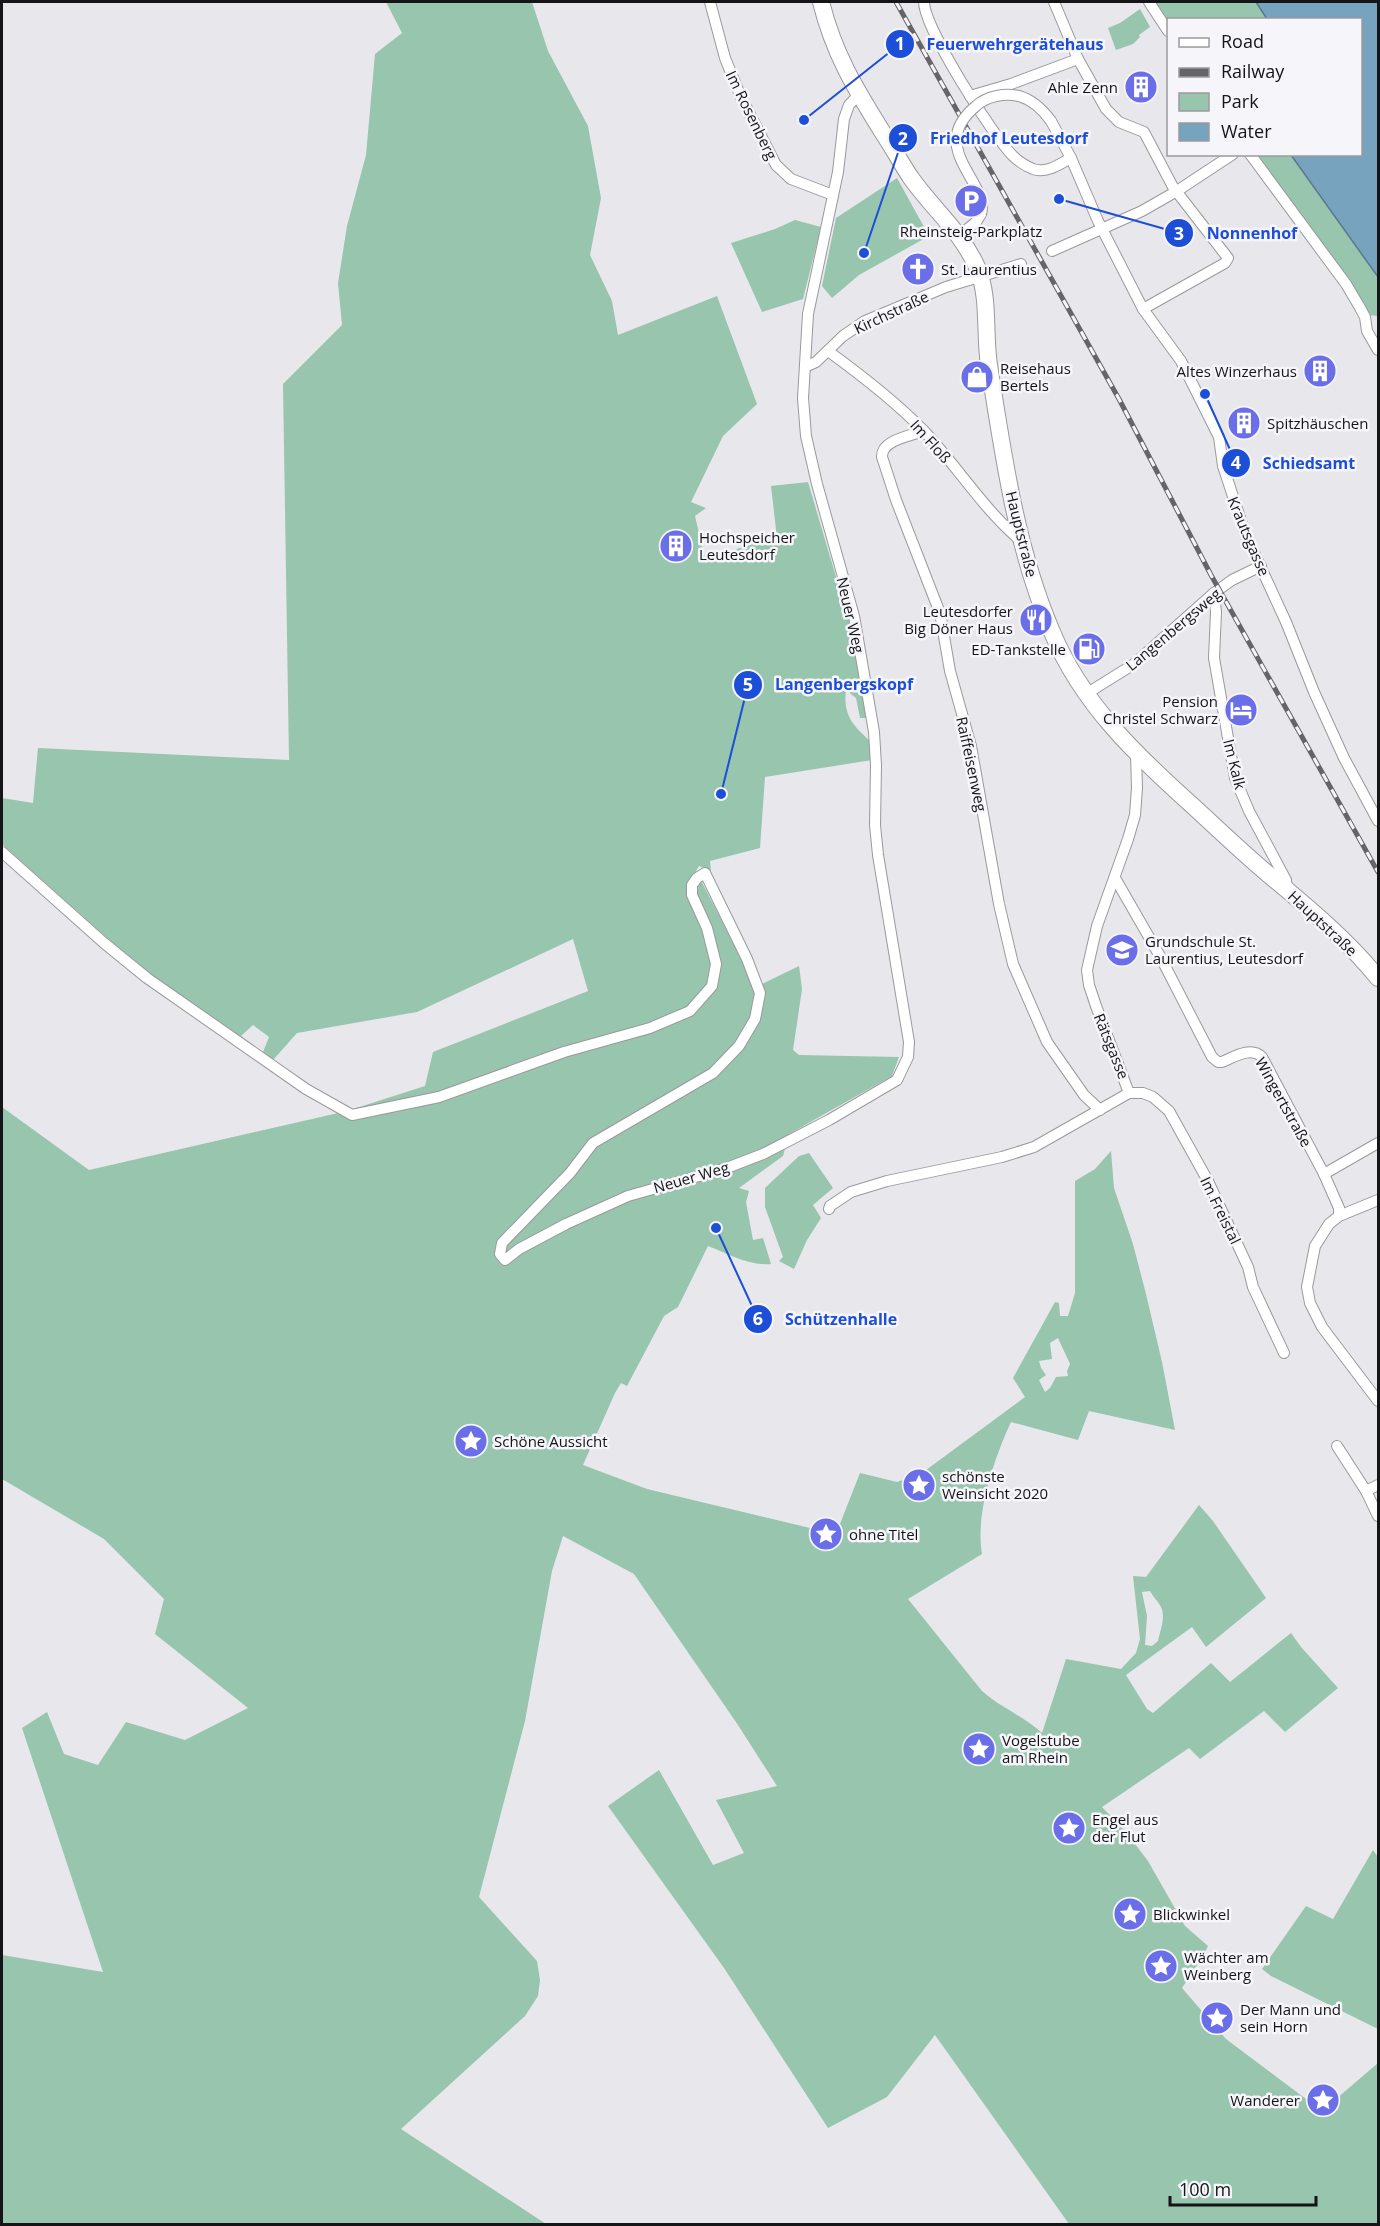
<svg xmlns="http://www.w3.org/2000/svg" width="1380" height="2226" font-family="'Open Sans',sans-serif">
<rect width="100%" height="100%" fill="#e8e7ec"/>
<g fill="#98c5ad" fill-rule="evenodd">
<path d="M386,2H532L548,51L588,126L601,198L590,255L612,301L618,335L717,296L757,404L723,436L691,502L706,508L695,516L706,563L742,547L777,538L771,486L808,482L852,631L866,718H860L856,698L846,690C843,714 852,725 869,740L872,760L765,777L760,848L710,861L711,871L699,866L696,871L756,987L799,966L802,989L793,1050L799,1055L899,1057L892,1076L789,1134L783,1156L739,1188L749,1191L746,1202L753,1240L763,1238L771,1264C748,1266 729,1254 708,1246L678,1307L664,1316L627,1386L621,1383L615,1393L583,1465L647,1489L810,1528L825,1536L836,1534L860,1473L897,1482L922,1473L1025,1397L1013,1378L1055,1302L1059,1303L1060,1316H1068L1075,1293V1181L1095,1169L1111,1151L1114,1188L1133,1244L1146,1294L1162,1362L1175,1430L1089,1411L1078,1440L1011,1422C994,1459 975,1514 982,1554L908,1599L982,1691C1001,1708 1024,1716 1042,1733L1066,1659L1121,1669L1136,1653L1140,1639L1133,1576L1146,1577L1199,1505L1213,1521L1266,1598L1206,1647L1192,1627L1126,1675L1147,1709L1153,1713L1211,1663L1230,1682L1291,1633L1301,1647L1338,1688L1285,1732L1264,1711L1200,1759L1189,1748L1102,1807L1125,1831L1148,1861L1185,1926L1208,1946L1203,1956L1182,1988L1226,2039L1322,2111L1378,2063V2224H1069L935,2035L887,2097L828,2128L724,1968L608,1806L659,1770L713,1865L744,1853L716,1800L777,1786L738,1725L634,1574L563,1536L552,1571L525,1721L479,1897L537,1961L540,1980L538,1996L525,2016L401,2129L546,2224H2V1955L103,1972L22,1728L47,1712L64,1754L98,1765L126,1722L185,1740L248,1708L155,1634L164,1599L104,1539L2,1479V1107L89,1170L347,1111L425,1086L433,1052L588,991L573,939L417,1012L297,1033L273,1060L142,969L2,844V798L33,803L38,748L289,760L283,384L342,325L338,283L347,226L366,155L375,54L402,33ZM253,1025L269,1037L263,1052L241,1036ZM1058,1338L1070,1364L1067,1371L1068,1376L1056,1377L1050,1388L1045,1392L1039,1380L1046,1375L1041,1368L1039,1361L1052,1359L1050,1343ZM1150,1591C1153,1597 1158,1601 1161,1607C1166,1617 1160,1631 1158,1641L1152,1646L1145,1645L1147,1616L1142,1592Z"/>
<polygon points="1153,2 1256,2 1267,19 1168,20 1168,24"/>
<polygon points="1140,9 1150,27 1139,35 1140,37 1133,44 1116,50 1108,28 1120,23"/>
<polygon points="1255,155 1291,155 1378,277 1378,316 1368,315"/>
<polygon points="897,178 929,236 859,275 832,298 822,286 836,218"/>
<polygon points="795,220 821,227 803,299 762,312 731,243 775,229"/>
<polygon points="809,1153 833,1188 813,1205 821,1218 807,1240 794,1269 779,1261 783,1257 765,1207 765,1188 799,1156"/>
<polygon points="1373,1850 1378,1857 1378,2029 1271,1976 1262,1969 1306,1906 1333,1919"/>
</g>
<polygon fill="#77a3bf" stroke="#5a788d" stroke-width="1.5" points="1256,2 1378,2 1378,277 1291,155 1360,154 1360,20 1267,19"/>
<g fill="none" stroke-linecap="round" stroke-linejoin="round">
<defs>
<g id="minor">
<polyline points="710,2 725,58 740,95 776,165 791,179 833,195"/>
<path d="M924,2C924,28 993,136 1013,156C1019,162 1026,166 1033,169C1046,174 1060,164 1071,158"/>
<polyline points="1054,2 1078,59 1106,109 1119,122 1144,132 1173,187 1228,258 1225,263 1143,309"/>
<polyline points="1149,2 1168,31"/>
<polyline points="970,96 1011,84 1078,59"/>
<polyline points="1051,121 1071,158 1098,221 1143,309 1181,361 1219,437 1223,466 1245,533 1286,622 1314,692 1344,758 1378,821"/>
<polyline points="1250,154 1346,284 1359,306 1365,317 1367,331 1378,350"/>
<polyline points="959,236 976,222 981,214"/>
<polyline points="1052,251 1142,211 1177,191 1233,154"/>
<path d="M828,351C861,375 895,401 924,431C957,466 984,510 1021,541"/>
<polyline points="805,367 816,362 843,336 865,321 946,287 1021,264"/>
<path d="M924,431C910,436 881,440 882,457L896,500L940,613L950,671L971,746L999,904L1013,964L1047,1042L1084,1095L1100,1110"/>
<polyline points="1214,593 1216,612 1214,658 1235,778 1249,811 1286,880 1287,889"/>
<polyline points="1086,694 1134,664 1214,593 1232,580 1261,566"/>
<polyline points="2,852 104,943 147,978 306,1089 352,1115 439,1097 564,1052 650,1028 690,1011 712,986 716,964 707,928 692,895 692,885 697,878 705,873 747,959 760,993 755,1019 739,1046 713,1073 593,1143 570,1173 502,1243 500,1254 505,1260 519,1249 566,1224 628,1196 724,1169 763,1154 829,1120 897,1080 908,1057 909,1042 878,855 875,825 876,765 874,732 854,616 817,484 806,436 803,398 808,314 838,172 844,119 849,105 859,94"/>
<path d="M1115,878L1161,958L1212,1057L1218,1062H1222C1234,1057 1251,1046 1262,1057L1324,1174L1339,1208V1216"/>
<polyline points="1129,1093 1096,1006 1089,985 1087,970 1097,926 1128,839 1135,815 1137,788 1136,754"/>
<polyline points="1129,1093 1143,1093 1153,1097 1169,1111 1208,1181 1248,1267 1253,1287 1284,1353"/>
<polyline points="1324,1174 1378,1143"/>
<polyline points="1378,1200 1339,1216 1329,1224 1315,1246 1307,1287 1310,1303 1322,1327 1378,1401"/>
<polyline points="829,1209 830,1206 851,1192 887,1181 1002,1157 1034,1147 1129,1093"/>
<polyline points="1337,1446 1366,1491"/>
<polyline points="1378,1485 1366,1491 1378,1516"/>
</g>
<path id="primary" d="M821,2C834,54 855,88 883,133C893,148 901,163 911,178C933,209 960,230 977,267C990,297 984,333 989,365C1003,454 1016,548 1052,632C1082,704 1137,756 1194,807C1219,830 1243,853 1268,874C1306,906 1347,939 1378,978"/>
</defs>
<use href="#minor" stroke="#99999d" stroke-width="12"/>
<use href="#primary" stroke="#99999d" stroke-width="18"/>
<use href="#minor" stroke="#fff" stroke-width="10"/>
<use href="#primary" stroke="#fff" stroke-width="16"/>
<defs>
<polyline id="rail" points="896,2 1119,399 1211,575 1378,872"/>
</defs>
<use href="#rail" stroke="#656467" stroke-width="5"/>
<use href="#rail" stroke="#f5f5fa" stroke-width="3" stroke-dasharray="9" stroke-linecap="butt"/>
<defs>
<path id="minor-bridge" d="M981,214C991,183 925,148 976,106C987,96 1004,93 1019,96C1033,100 1043,110 1051,121"/>
</defs>
<use href="#minor-bridge" stroke="#99999d" stroke-width="12" stroke-linecap="butt"/>
<use href="#minor-bridge" stroke="#fff" stroke-width="10"/>
</g>
<defs>
<symbol id="building-disc" viewBox="-11 -11 22 22"><circle r="9.5" fill="#6a6ee8" stroke="#f5f5fa"/><path d="M-4-6H4V6H1V3H-1V6H-4ZM-2.5-4.3h1.7v1.8h-1.7ZM.8-4.3h1.7v1.8H.8ZM-2.5-1h1.7V.8h-1.7ZM.8-1h1.7V.8H.8Z" fill="#fff"/></symbol>
<symbol id="parking-disc" viewBox="-11 -11 22 22"><circle r="9.5" fill="#6a6ee8" stroke="#f5f5fa"/><path d="M-3.5-5.5H1a3.5 3.5 0 0 1 0 7H-1V5.5H-3.5ZM-1-3.4V-.6H.8a1.4 1.4 0 0 0 0-2.8Z" fill="#fff"/></symbol>
<symbol id="church-disc" viewBox="-11 -11 22 22"><circle r="9.5" fill="#6a6ee8" stroke="#f5f5fa"/><path d="M-1.2-6h2.4v3.5h3.3v2.4h-3.3V6h-2.4V-.1h-3.3v-2.4h3.3Z" fill="#fff"/></symbol>
<symbol id="shop-disc" viewBox="-11 -11 22 22"><circle r="9.5" fill="#6a6ee8" stroke="#f5f5fa"/><path d="M-5-2.5h2.3a2.7 3.5 0 0 1 5.4 0H5L5.5 6h-11ZM-1.5-2.5h3a1.5 2.3 0 0 0-3 0Z" fill="#fff"/></symbol>
<symbol id="restaurant-disc" viewBox="-11 -11 22 22"><circle r="9.5" fill="#6a6ee8" stroke="#f5f5fa"/><path d="M-5-6h1v4h1v-4h1v4h1v-4h1v5L-1.5 .5V6h-2V.5L-5-1ZM5-6V6H3V1.5H1.5Q1.5-4 5-6Z" fill="#fff"/></symbol>
<symbol id="fuel-disc" viewBox="-11 -11 22 22"><circle r="9.5" fill="#6a6ee8" stroke="#f5f5fa"/><path d="M-5.5-6h7V0h2V4h1.3V-2.5L3-4.5l.8-.8L6-3V5H2.5V1h-1V6h-7ZM-4.2-4.7v3.2H.2V-4.7Z" fill="#fff"/></symbol>
<symbol id="hotel-disc" viewBox="-11 -11 22 22"><circle r="9.5" fill="#6a6ee8" stroke="#f5f5fa"/><path d="M-6-4.5h1.5V1H6V5H4.5V3h-9V5H-6ZM-4 0a1.8 1.8 0 1 1 3.6 0ZM.5 0V-2.5h3Q6-2.5 6 0Z" fill="#fff"/></symbol>
<symbol id="school-disc" viewBox="-11 -11 22 22"><circle r="9.5" fill="#6a6ee8" stroke="#f5f5fa"/><path d="M0-5L7-2L0 1L-7-2ZM-4 1L0 2.5L4 1V4Q0 6-4 4Z" fill="#fff"/></symbol>
<symbol id="sight-disc" viewBox="-11 -11 22 22"><circle r="9.5" fill="#6a6ee8" stroke="#f5f5fa"/><path d="M0-6L1.8-2.2L6-1.7L2.9 1.2L3.7 5.4L0 3.3L-3.7 5.4L-2.9 1.2L-6-1.7L-1.8-2.2Z" fill="#fff"/></symbol>
</defs>
<g fill-rule="evenodd">
<use href="#building-disc" x="1122" y="68" width="38" height="38"/>
<use href="#parking-disc" x="952" y="182" width="38" height="38"/>
<use href="#church-disc" x="899" y="250" width="38" height="38"/>
<use href="#building-disc" x="1301" y="352" width="38" height="38"/>
<use href="#shop-disc" x="958" y="358" width="38" height="38"/>
<use href="#building-disc" x="1225" y="404" width="38" height="38"/>
<use href="#building-disc" x="657" y="527" width="38" height="38"/>
<use href="#restaurant-disc" x="1017" y="601" width="38" height="38"/>
<use href="#fuel-disc" x="1070" y="630" width="38" height="38"/>
<use href="#hotel-disc" x="1222" y="691" width="38" height="38"/>
<use href="#school-disc" x="1103" y="931" width="38" height="38"/>
<use href="#sight-disc" x="452" y="1422" width="38" height="38"/>
<use href="#sight-disc" x="900" y="1466" width="38" height="38"/>
<use href="#sight-disc" x="807" y="1515" width="38" height="38"/>
<use href="#sight-disc" x="960" y="1730" width="38" height="38"/>
<use href="#sight-disc" x="1050" y="1809" width="38" height="38"/>
<use href="#sight-disc" x="1111" y="1895" width="38" height="38"/>
<use href="#sight-disc" x="1142" y="1947" width="38" height="38"/>
<use href="#sight-disc" x="1198" y="1999" width="38" height="38"/>
<use href="#sight-disc" x="1304" y="2081" width="38" height="38"/>
</g>
<g text-anchor="middle" dominant-baseline="central" stroke-width="5" stroke-linejoin="round" paint-order="stroke">
<g font-size="15" fill="#151517" stroke="#f5f5fa" text-anchor="start">
<text x="1118" y="87" text-anchor="end">Ahle Zenn</text>
<text x="971" y="231" text-anchor="middle">Rheinsteig-Parkplatz</text>
<text x="941" y="269">St. Laurentius</text>
<text x="1000" y="368">Reisehaus<tspan x="1000" dy="17">Bertels</tspan></text>
<text x="1297" y="371" text-anchor="end">Altes Winzerhaus</text>
<text x="1267" y="423">Spitzhäuschen</text>
<text x="699" y="537">Hochspeicher<tspan x="699" dy="17">Leutesdorf</tspan></text>
<text x="1013" y="611" text-anchor="end">Leutesdorfer<tspan x="1013" dy="17">Big Döner Haus</tspan></text>
<text x="1066" y="649" text-anchor="end">ED-Tankstelle</text>
<text x="1218" y="701" text-anchor="end">Pension<tspan x="1218" dy="17">Christel Schwarz</tspan></text>
<text x="1145" y="941">Grundschule St.<tspan x="1145" dy="17">Laurentius, Leutesdorf</tspan></text>
<text x="494" y="1441">Schöne Aussicht</text>
<text x="942" y="1476">schönste<tspan x="942" dy="17">Weinsicht 2020</tspan></text>
<text x="849" y="1534">ohne Titel</text>
<text x="1002" y="1740">Vogelstube<tspan x="1002" dy="17">am Rhein</tspan></text>
<text x="1092" y="1819">Engel aus<tspan x="1092" dy="17">der Flut</tspan></text>
<text x="1153" y="1914">Blickwinkel</text>
<text x="1184" y="1957">Wächter am<tspan x="1184" dy="17">Weinberg</tspan></text>
<text x="1240" y="2009">Der Mann und<tspan x="1240" dy="17">sein Horn</tspan></text>
<text x="1300" y="2100" text-anchor="end">Wanderer</text>
</g>
<g font-size="15" fill="#151517" stroke="#f5f5fa">
<text transform="translate(752 115) rotate(64)">Im Rosenberg</text>
<text transform="translate(891 312) rotate(-25)">Kirchstraße</text>
<text transform="translate(931 441) rotate(48)">Im Floß</text>
<text transform="translate(1022 534) rotate(76)">Hauptstraße</text>
<text transform="translate(1249 536) rotate(67)">Krautsgasse</text>
<text transform="translate(851 615) rotate(77)">Neuer Weg</text>
<text transform="translate(1173 629) rotate(-40)">Langenbergsweg</text>
<text transform="translate(972 764) rotate(78)">Raiffeisenweg</text>
<text transform="translate(1235 764) rotate(76)">Im Kalk</text>
<text transform="translate(1323 923) rotate(43)">Hauptstraße</text>
<text transform="translate(1112 1046) rotate(68)">Rätsgasse</text>
<text transform="translate(1284 1102) rotate(61)">Wingertstraße</text>
<text transform="translate(691 1177) rotate(-16)">Neuer Weg</text>
<text transform="translate(1221 1210) rotate(64)">Im Freistal</text>
</g>
</g>
<path fill="none" stroke="#1d4ed8" stroke-width="2" d="M804 120L900 44M864 253L903 138M1059 199L1179 233M1205 394L1236 463M721 794L748 685M716 1228L758 1319"/>
<g fill="#1d4ed8" stroke="#f5f5fa" stroke-width="2">
<circle cx="804" cy="120" r="6"/>
<circle cx="864" cy="253" r="6"/>
<circle cx="1059" cy="199" r="6"/>
<circle cx="1205" cy="394" r="6"/>
<circle cx="721" cy="794" r="6"/>
<circle cx="716" cy="1228" r="6"/>
<circle cx="900" cy="44" r="15"/>
<circle cx="903" cy="138" r="15"/>
<circle cx="1179" cy="233" r="15"/>
<circle cx="1236" cy="463" r="15"/>
<circle cx="748" cy="685" r="15"/>
<circle cx="758" cy="1319" r="15"/>
</g>
<g font-size="18" text-anchor="middle" font-weight="bold" fill="#fff">
<text x="900" y="50">1</text>
<text x="903" y="145">2</text>
<text x="1179" y="240">3</text>
<text x="1236" y="469">4</text>
<text x="748" y="691">5</text>
<text x="758" y="1325">6</text>
</g>
<g font-size="16" text-anchor="middle" font-weight="bold" fill="#1d4ed8" stroke="#f5f5fa" stroke-width="5" stroke-linejoin="round" paint-order="stroke">
<text x="1015" y="50">Feuerwehrgerätehaus</text>
<text x="1009" y="144">Friedhof Leutesdorf</text>
<text x="1252" y="239">Nonnenhof</text>
<text x="1309" y="469">Schiedsamt</text>
<text x="844" y="690">Langenbergskopf</text>
<text x="841" y="1325">Schützenhalle</text>
</g>
<rect width="1380" height="2226" fill="none" stroke="#151517" stroke-width="6"/>
<rect x="1167" y="18" width="195" height="138" fill="#f5f5fa" stroke="#9b9b9f" stroke-width="1.5"/>
<rect x="1179" y="38" width="30" height="9" fill="#ffffff" stroke="#9b9b9f" stroke-width="1.5"/>
<text x="1221" y="48" font-size="18" fill="#151517">Road</text>
<rect x="1179" y="68" width="30" height="9" fill="#656467" stroke="#9b9b9f" stroke-width="1.5"/>
<text x="1221" y="78" font-size="18" fill="#151517">Railway</text>
<rect x="1179" y="93" width="30" height="18" fill="#98c5ad" stroke="#9b9b9f" stroke-width="1.5"/>
<text x="1221" y="108" font-size="18" fill="#151517">Park</text>
<rect x="1179" y="123" width="30" height="18" fill="#77a3bf" stroke="#9b9b9f" stroke-width="1.5"/>
<text x="1221" y="138" font-size="18" fill="#151517">Water</text>
<path d="M1170 2196v9h146v-9" fill="none" stroke="#151517" stroke-width="3"/>
<text x="1179" y="2196" font-size="18" fill="#151517" stroke="#f5f5fa" stroke-width="4.5" paint-order="stroke">100 m</text>
</svg>
